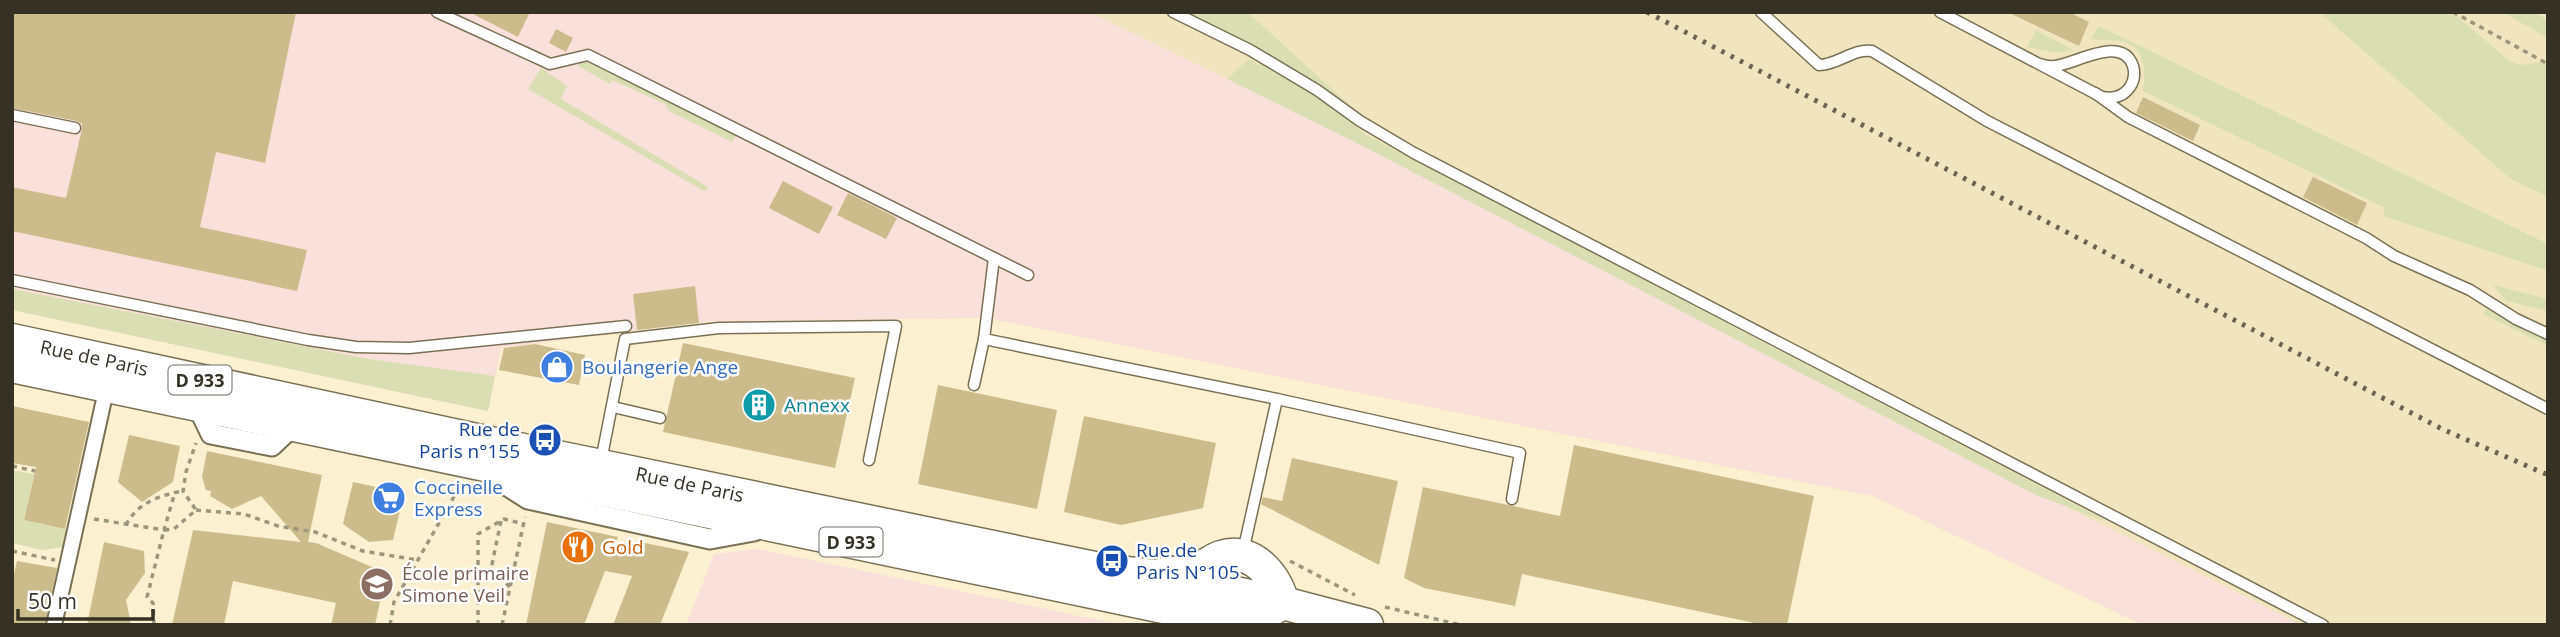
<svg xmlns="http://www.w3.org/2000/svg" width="2560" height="637" font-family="'Open Sans',sans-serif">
<rect width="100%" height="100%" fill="#fbf1d1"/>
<polygon fill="#f1e5bf" points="12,12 2548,12 2548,625 2143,625 1873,496 987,318 711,321 501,348 488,411 12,310"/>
<g fill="#fae0da">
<polygon points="12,12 1089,12 1295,112 1367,139 2051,499 2301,625 2143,625 1873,496 987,318 711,321 501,348 488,411 12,310"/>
<polygon points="758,549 989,597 1122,625 686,625 714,554"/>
</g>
<g fill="#dadfb3">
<polygon points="1182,12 1247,12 1373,126 1256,48"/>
<polygon points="2319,12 2452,12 2507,59 2519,65 2548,62 2548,197 2511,179"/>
<polygon points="2502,12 2533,12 2548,20 2548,38"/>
<path d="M2099,26L2548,244V271L2383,216L2385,208L2143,91C2145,72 2147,51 2125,42C2116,39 2101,41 2091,39Z"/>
<polygon points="2036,30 2074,50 2057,53 2027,47"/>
<polygon points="584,59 737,134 732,142 669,111 665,104 612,80 610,84 578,66"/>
<polygon points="1249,59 1318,96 1366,135 2110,523 2036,495 1351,140 1227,79"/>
<polygon points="541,68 567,86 561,99 708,187 704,191 528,89"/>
<polygon points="2493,285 2548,299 2548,311 2506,301"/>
<polygon points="12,289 369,359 495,376 488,411 12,310"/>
<polygon points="2486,309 2548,339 2548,346 2483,314"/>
<polygon points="12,470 34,474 24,520 68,530 64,547 42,550 12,543"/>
</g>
<g fill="#ccbc8c">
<polygon points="12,12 296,12 265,163 216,152 200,227 307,250 297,291 12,231 12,187 66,198 82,129 82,124 77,121 12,108"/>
<polygon points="469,12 530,12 518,37"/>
<polygon points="2007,12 2069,12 2089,22 2079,46"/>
<polygon points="556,29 573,38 566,52 549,43"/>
<polygon points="2143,97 2200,125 2193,141 2136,113"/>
<polygon points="2313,177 2367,203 2357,225 2303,197"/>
<polygon points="783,181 833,207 819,234 769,208"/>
<polygon points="848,193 897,218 886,239 837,215"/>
<polygon points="695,286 699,323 637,330 633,294"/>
<polygon points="683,343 855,378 835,468 663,432"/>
<polygon points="535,344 585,355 579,385 499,370 504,348"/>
<polygon points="938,385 1057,410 1037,509 918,484"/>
<polygon points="12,406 89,422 65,529 24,520 36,467 12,463"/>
<polygon points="1084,416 1216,443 1203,508 1121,525 1064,512"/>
<polygon points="129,435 180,446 173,482 142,502 118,482"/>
<polygon points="1574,445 1814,496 1787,625 1764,625 1522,574 1515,606 1424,588 1404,578 1423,487 1560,516"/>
<polygon points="207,451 322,475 308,542 316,543 386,573 375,625 331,625 336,603 233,581 224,625 172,625 193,530 301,542 261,496 232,509 210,496 211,491 206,490 202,477"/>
<polygon points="1292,458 1398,481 1379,565 1261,504 1263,497 1282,501"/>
<polygon points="353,482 404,493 393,540 369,542 343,524"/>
<polygon points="547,522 618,537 615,545 642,551 645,543 689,552 660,625 613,625 632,576 605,571 584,625 526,625"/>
<polygon points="104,542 144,551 145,573 126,600 131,625 87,625"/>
<polygon points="17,561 57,568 45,625 12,625 12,582"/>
</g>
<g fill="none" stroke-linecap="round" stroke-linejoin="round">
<defs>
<g id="service">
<polyline points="437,12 550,64 588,55 1028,275"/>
<polyline points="1173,12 1250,50 1317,90 1360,121 1414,153 2323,625"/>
<path d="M1761,12L1819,65C1838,65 1853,48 1872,51L1987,121L2548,409"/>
<path d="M1940,12L2102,97C2113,99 2123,97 2130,87C2134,81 2135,73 2133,66C2122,34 2076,64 2055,66C2049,67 2044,65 2039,64"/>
<polyline points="2095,93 2128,117 2366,238 2394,256 2470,290 2516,319 2548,334"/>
<polyline points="12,115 75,128"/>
<polyline points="12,280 308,340 356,347 409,348 626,326"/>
<polyline points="984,339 994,258"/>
<polyline points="974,385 984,339 1277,399 1243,552"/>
<polyline points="1277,399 1520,453 1512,499"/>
<polyline points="613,407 660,418"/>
<polyline points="601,461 625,339 719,328 896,326 869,460"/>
</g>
<polyline id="pedestrian" points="54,625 107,386"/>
<g id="minor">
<polyline points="197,405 211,434 272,446 294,425"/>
<polyline points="509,470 506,485 528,499 710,539 754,531"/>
</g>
<g id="primary">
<path id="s1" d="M12,340L514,448L1109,571L1153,576L1283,603L1367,625"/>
<polyline points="12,366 1249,625"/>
<path d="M1164,574C1176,572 1191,572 1202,567C1209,564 1214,559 1221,557C1253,546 1276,577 1283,603L1271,610"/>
</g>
</defs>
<use href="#service" stroke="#7a7155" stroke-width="13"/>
<use href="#pedestrian" stroke="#7a7155" stroke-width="18"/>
<use href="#minor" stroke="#7a7155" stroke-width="23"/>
<use href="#primary" stroke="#7a7155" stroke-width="35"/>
<g stroke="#9d967f" stroke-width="3.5" stroke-dasharray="5 5" stroke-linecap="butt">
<polyline points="2453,12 2548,64"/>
<polyline points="12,466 35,471"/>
<polyline points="196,510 244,514 278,526 315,532 363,551 417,560"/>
<polyline points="94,519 164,530 175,492"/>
<polyline points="501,521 491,569 510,587"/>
<path d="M126,525C137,503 160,495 183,491"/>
<polyline points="12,551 55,560"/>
<polyline points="1290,561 1355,595"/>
<polyline points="1385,607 1461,625"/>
<polyline points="154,625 153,603 147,597 164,530 174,529 196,510 183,491 186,472 196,443"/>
<polyline points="390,625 394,602 460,486"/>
<polyline points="478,625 478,534 504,519 524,524"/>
<polyline points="502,625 525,517"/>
</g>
<use href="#service" stroke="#fff" stroke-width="10"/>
<use href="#pedestrian" stroke="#fff" stroke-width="14"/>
<use href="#minor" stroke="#fff" stroke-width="19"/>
<use href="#primary" stroke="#fff" stroke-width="32"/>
<polyline stroke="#6a6453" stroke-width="5" stroke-dasharray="3.5 7" stroke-linecap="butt" points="1647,12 2442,429 2548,475"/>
</g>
<defs>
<symbol id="shop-disc" viewBox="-11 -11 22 22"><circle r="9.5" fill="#3f7fe0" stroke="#fefefe"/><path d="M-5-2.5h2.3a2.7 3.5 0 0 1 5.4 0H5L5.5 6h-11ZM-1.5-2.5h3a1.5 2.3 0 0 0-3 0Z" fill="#fff"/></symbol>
<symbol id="building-disc" viewBox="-11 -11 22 22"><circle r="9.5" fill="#0f9aa8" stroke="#fefefe"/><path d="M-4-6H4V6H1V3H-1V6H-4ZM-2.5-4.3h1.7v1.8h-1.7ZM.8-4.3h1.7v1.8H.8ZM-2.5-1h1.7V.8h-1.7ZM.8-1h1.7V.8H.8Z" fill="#fff"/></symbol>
<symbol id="bus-disc" viewBox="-11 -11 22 22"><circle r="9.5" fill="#1a4fb4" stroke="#fefefe"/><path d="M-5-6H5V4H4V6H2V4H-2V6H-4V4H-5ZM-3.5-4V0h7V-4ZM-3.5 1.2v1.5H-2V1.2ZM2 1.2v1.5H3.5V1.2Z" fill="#fff"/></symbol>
<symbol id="supermarket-disc" viewBox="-11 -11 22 22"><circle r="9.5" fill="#3f7fe0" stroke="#fefefe"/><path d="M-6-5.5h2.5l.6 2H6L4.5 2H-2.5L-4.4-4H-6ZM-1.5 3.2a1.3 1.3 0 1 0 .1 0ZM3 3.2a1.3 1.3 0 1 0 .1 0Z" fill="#fff"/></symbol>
<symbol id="restaurant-disc" viewBox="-11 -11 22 22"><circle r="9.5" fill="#e8710a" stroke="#fefefe"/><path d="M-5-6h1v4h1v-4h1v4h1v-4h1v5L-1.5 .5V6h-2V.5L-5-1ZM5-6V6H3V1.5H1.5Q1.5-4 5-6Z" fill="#fff"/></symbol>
<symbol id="school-disc" viewBox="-11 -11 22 22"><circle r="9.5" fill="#8d6e63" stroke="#fefefe"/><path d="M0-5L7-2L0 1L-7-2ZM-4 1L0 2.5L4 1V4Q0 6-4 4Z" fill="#fff"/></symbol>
</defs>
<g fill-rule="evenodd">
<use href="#shop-disc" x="538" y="348" width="38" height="38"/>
<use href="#building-disc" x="740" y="386" width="38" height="38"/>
<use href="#bus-disc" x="526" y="421" width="38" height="38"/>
<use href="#supermarket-disc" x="370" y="479" width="38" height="38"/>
<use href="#restaurant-disc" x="559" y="528" width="38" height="38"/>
<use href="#bus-disc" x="1093" y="542" width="38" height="38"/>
<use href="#school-disc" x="358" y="565" width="38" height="38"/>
</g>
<g text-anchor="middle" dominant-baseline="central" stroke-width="5" stroke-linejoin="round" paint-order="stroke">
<g fill="#fefefe" stroke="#716e66" stroke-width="2">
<rect x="168.5" y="365.5" width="63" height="29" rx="5"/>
<rect x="819.5" y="527.5" width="63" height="29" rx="5"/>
</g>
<g font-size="18" font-weight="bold" fill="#353125">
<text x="200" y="380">D 933</text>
<text x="851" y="542">D 933</text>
</g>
<g font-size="19" fill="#353125" stroke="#fefefe">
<text stroke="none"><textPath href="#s1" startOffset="84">Rue de Paris</textPath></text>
<text stroke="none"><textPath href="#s1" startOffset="693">Rue de Paris</textPath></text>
</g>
<g font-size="19" fill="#366cbe" stroke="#fefefe" text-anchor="start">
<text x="582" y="367">Boulangerie Ange</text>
<text x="414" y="487">Coccinelle<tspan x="414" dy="22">Express</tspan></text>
</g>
<g font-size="19" fill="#0d838f" stroke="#fefefe" text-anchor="start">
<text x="784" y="405">Annexx</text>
</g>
<g font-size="19" fill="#164399" stroke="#fefefe" text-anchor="end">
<text x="520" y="429">Rue de<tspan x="520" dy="22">Paris n°155</tspan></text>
<text x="1136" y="550" text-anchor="start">Rue de<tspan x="1136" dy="22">Paris N°105</tspan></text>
</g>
<g font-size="19" fill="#c56008" stroke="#fefefe" text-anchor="start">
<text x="602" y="547">Gold</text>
</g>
<g font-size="19" fill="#785e54" stroke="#fefefe" text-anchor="start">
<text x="402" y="573">École primaire<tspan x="402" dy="22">Simone Veil</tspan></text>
</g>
</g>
<rect width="2560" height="637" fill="none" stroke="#353125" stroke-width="28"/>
<path d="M18 609v10h135v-10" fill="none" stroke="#353125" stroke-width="3.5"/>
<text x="28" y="609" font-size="21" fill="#353125" stroke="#fefefe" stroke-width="5" paint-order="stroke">50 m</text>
</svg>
